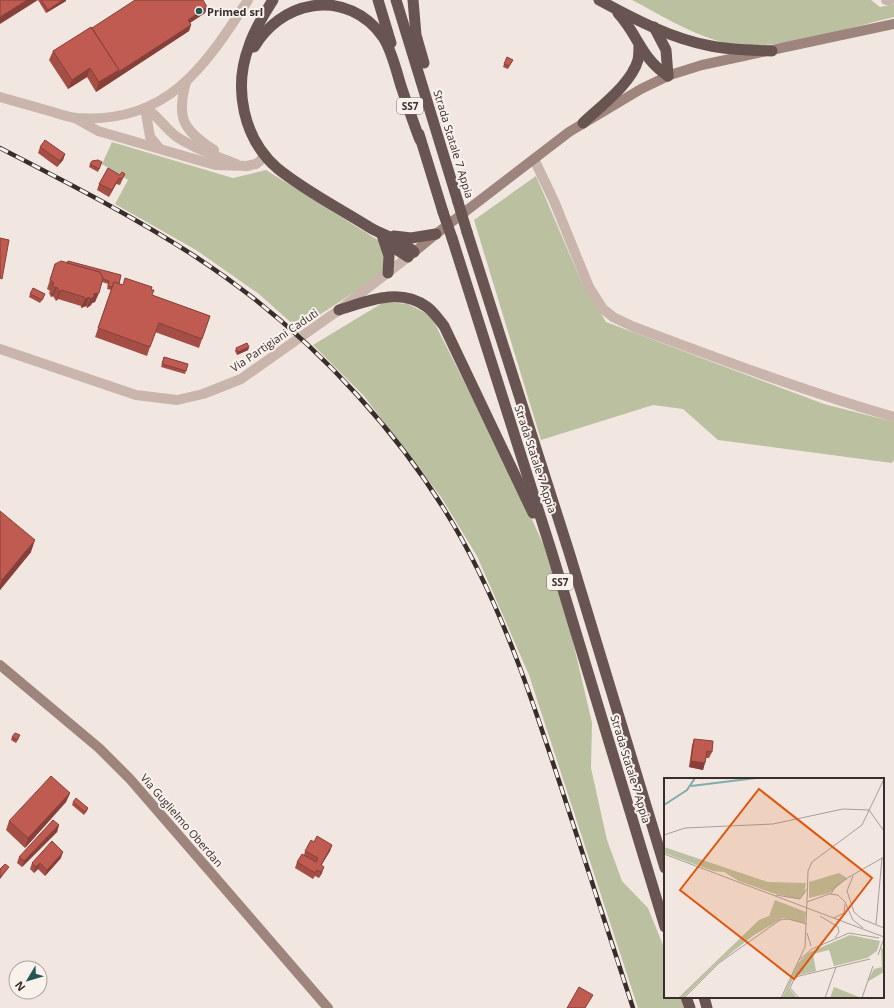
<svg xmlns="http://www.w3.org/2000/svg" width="894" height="1008" font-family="'Open Sans',sans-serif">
<rect width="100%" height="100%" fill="#f2e7e0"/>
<g fill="#bac0a0">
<path d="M632,0H871L880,7L894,4V17C843,29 765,57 715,40C686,31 659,14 632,0Z"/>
<polygon points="112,142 233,178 266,170 381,242 387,260 382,274 298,329 259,294 196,250 115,204 128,180 102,164"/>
<polygon points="536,176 582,283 606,322 824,404 894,422 894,460 892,463 718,440 683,409 653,405 541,440 474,220"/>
<polygon points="384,302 408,304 431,316 516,484 544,546 571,633 592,723 591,768 607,840 622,881 648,908 665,950 665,997 683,997 687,1008 638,1008 529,675 477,556 441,497 364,396 313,345"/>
</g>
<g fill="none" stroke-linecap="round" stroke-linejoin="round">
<g stroke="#c9b5ac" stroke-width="10">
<polyline points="886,0 890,0"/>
<path d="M186,82C176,118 183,130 214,150"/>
<path d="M0,97C18,102 35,107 53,112C60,114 68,117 76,118C167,124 204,68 248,0"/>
<path d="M145,108C158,115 165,129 177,137C195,149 216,156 236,164"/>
<polyline points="145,108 150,137 159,148"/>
<polyline points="75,118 98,131 215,165 247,166 256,164 266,156"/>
<path d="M534,159L554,201L589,287L603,309L613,317L634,327C720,359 806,392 894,417"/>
</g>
<polyline stroke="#c9b5ac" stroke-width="10" points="0,349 136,395 177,400 203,394 241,379 339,310 408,257"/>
<g stroke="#9d847d" stroke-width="10">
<polyline points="408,257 436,234 569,132 641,89 670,75 702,65 894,24"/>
<polyline points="0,665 99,748 130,779 328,1008"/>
</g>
<g stroke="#685450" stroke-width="11">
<path d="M273,0C264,14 254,30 249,46C233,88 243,138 277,168C305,191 339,208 369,227C384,236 402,240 414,252"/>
<polyline points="378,0 391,43"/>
<polyline points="396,0 458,202"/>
<polyline points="413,0 416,35 424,63"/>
<path d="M599,0C634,19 672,39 711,46C731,50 752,50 772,51"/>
<path d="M618,13C639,36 640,57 668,76"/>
<polyline points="654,27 666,50 668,76"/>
<path d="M254,47C267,26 287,10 312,6C340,1 367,14 383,37C392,51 396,70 401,86C407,104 413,122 420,140"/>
<path d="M583,123C601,106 631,84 638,60C639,55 639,50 639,45"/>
<polyline points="419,134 443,212"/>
<polyline points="467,232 569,552 665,868"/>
<polyline points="382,235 389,256 388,273"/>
<polyline points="394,236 411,238 436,234"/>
<polyline points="452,238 551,550 665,927"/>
<polyline points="386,240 391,246 408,257"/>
<path d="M339,310C368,301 400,287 427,307C434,312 439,320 444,326L533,513"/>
<polyline points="686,997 690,1008"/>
<polyline points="704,997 707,1008"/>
</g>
<defs>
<path id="rail" d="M0,148C66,182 133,216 196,257C311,332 417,446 478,570C513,640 537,715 562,790C585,862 609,935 633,1008"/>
</defs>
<use href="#rail" stroke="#382d2b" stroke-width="4.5"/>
<use href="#rail" stroke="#f9f1ec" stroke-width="3" stroke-dasharray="9" stroke-linecap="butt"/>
<g stroke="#685450" stroke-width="11">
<polyline points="458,202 467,232"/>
<polyline points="443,212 452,238"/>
</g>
</g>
<g fill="#a44e46">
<polygon points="38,0 66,0 66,1 46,13"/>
<polygon points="207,7 205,13 190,23 191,25 189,31 96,92 87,77 68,89 49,60 53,51 92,28"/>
<polygon points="513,60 508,69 503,67 504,64"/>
<polygon points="40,147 65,154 63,160 57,167 38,153"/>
<polygon points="102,162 98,172 89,167 90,164"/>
<polygon points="125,174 120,185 116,184 109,197 97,190 99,184 120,175"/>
<polygon points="55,264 122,285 151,290 152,295 210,316 199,348 155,332 147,356 95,337 111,290 107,289 108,284 102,282 95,302 92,303 91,305 87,308 86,306 81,308 81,306 58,299 56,301 53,296 51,297 49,293 50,291 47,289"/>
<polygon points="30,294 44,297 40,303 29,297"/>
<polygon points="249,347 248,350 237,355 235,351 236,348"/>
<polygon points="164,357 188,364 185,374 161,367"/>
<polygon points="0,511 31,552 0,590"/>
<polygon points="12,737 19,738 16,743 11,740"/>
<polygon points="694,739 712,752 709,758 706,758 703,770 689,767 692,745"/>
<polygon points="70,793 66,802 25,848 6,830 9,821"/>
<polygon points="73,802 88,808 87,811 84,815 72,805"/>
<polygon points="59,825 57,832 22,867 17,863 19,857"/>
<polygon points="314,842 332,845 330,851 321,865 322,873 319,878 315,876 313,879 295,868 297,862 304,855 305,851"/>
<polygon points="61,858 45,876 38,869 34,873 30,869 32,863"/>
</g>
<g fill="#864039">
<polygon points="27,0 38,0 0,24 0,17"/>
<polygon points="63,0 66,0 66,1 46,13 48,10"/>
<polygon points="207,7 205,13 185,26 188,20"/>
<polygon points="191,25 189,31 96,92 99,82"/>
<polygon points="90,68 87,77 68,89 72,80"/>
<polygon points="65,154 63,160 57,167 60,161"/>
<polygon points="119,178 116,184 109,197 112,190"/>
<polygon points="57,287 53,296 51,297 55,288"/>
<polygon points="61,290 58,299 56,301 59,292"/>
<polygon points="99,293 95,302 92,303 91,305 87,308 90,299 93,294"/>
<polygon points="89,297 86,306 81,308 85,299"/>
<polygon points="249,347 248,350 237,355 238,352"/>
<polygon points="35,540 31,552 0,590 0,586 2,580"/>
<polygon points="691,761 705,763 703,770 689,767"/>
<polygon points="70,793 66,802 25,848 28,838"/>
<polygon points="59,825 57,832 22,867 24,861"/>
<polygon points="332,845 330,851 318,871 321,865"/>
<polygon points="63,852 61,858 45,876 47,870"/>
<polygon points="40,863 38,869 34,873 36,867"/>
<polygon points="9,867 7,870 0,879 0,877"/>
<polygon points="324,867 322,873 319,878 321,872"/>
</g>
<g fill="#bf5b51" stroke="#864039">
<polygon points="0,0 27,0 0,17"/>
<polygon points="41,0 63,0 48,10"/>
<polygon points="135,0 203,0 207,7 188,20 191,25 117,73 119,70 92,28"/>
<polygon points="91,27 119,70 99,82 90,68 72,80 53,51"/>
<polygon points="507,57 513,60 509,66 504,64"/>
<polygon points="45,140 65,154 60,161 40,147"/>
<polygon points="98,160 102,162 99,169 90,164 92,161"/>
<polygon points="108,168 120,175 122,172 125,174 122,179 119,178 112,190 99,184"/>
<polygon points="0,238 9,240 2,279 0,278"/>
<polygon points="61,261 100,272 103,278 99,293 93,294 95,296 90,299 89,297 85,299 84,297 61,290 59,292 57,287 55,288 52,284 54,283 50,280 55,264"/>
<polygon points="68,261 121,275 119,284 114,282 112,287 108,286 109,281 103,279 103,278 100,272 67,263"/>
<polygon points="125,278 152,287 151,290 154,290 152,295 210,316 202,339 159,323 150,347 98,328 114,282 123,285"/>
<polygon points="33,288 45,294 42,300 30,294"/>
<polygon points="247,343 249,347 238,352 236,348"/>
<polygon points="164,357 188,364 186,371 162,364"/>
<polygon points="0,511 35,540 2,580 0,579"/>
<polygon points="15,733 20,735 17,740 12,737"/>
<polygon points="694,739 713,741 712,752 707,751 705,763 691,761"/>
<polygon points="51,776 70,793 28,838 9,821"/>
<polygon points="76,798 88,808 85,812 73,802"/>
<polygon points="53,820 59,825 24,861 19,857"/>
<polygon points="317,836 332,845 321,865 324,867 321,872 317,870 315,873 297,862 302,854 316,862 318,858 305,851 311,840 314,842"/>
<polygon points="52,841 63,852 47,870 40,863 36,867 32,863"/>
<polygon points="5,864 9,867 0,877 0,869"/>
<polygon points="579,987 593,995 585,1008 567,1008"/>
</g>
<circle fill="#225753" stroke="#f9f1ec" stroke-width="1.5" cx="199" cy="11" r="4"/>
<g text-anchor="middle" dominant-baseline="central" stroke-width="4" stroke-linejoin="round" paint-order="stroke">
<g fill="#f9f1ec" stroke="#726865" stroke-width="1">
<rect x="397" y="98" width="26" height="16" rx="3"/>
<rect x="547" y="574" width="26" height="16" rx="3"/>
</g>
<g font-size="10" font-weight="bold" fill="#382d2b">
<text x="410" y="106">SS7</text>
<text x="560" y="582">SS7</text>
</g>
<g font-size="11" font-weight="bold" fill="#382d2b" stroke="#f9f1ec" text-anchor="start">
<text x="207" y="11">Primed srl</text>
</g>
<g font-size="11" fill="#382d2b" stroke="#f9f1ec">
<text transform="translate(454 144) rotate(73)">Strada Statale 7 Appia</text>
<text transform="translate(274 340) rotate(-34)">Via Partigiani Caduti</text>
<text transform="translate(536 459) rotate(72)">Strada Statale 7 Appia</text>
<text transform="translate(631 769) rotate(73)">Strada Statale 7 Appia</text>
<text transform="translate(182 820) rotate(49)">Via Guglielmo Oberdan</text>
</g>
</g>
<g transform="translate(664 778)">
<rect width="220" height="220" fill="#f2e7e0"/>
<path d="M0,69L104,104L142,105L140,116L135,121L108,115L75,103L60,94L49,93L0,75ZM175,95L183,100L166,115L145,120V104ZM111,122L142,134L141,145L119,140L90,157L53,186L19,220H14L95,142L105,138ZM186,157L216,163L213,173L203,180L170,188L165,172L149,176L152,193L130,198L125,210L133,220H118L134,185L144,175ZM217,170L220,171V194L203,204L210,191L218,189ZM170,209L195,219V220H166Z" fill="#bac0a0"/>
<path fill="none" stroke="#80ada9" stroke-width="2" d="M27,8L92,0M0,27L23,12L31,0"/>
<path fill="none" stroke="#a89d98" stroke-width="1" d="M205,32L220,53M0,57L21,50L109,46L179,31L205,32M0,76L220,159M189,98L183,113L190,134L198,141L220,150M167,116L171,109L185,99L220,79M112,117L136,121L143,111M143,123L144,93L148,84L198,47L220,1M143,124L165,116L174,117L181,124L189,142L199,150M156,138L174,149L175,154L171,160M170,140L180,135L181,126M212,146L218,80M143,155L147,168M214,177L220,160M135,182L148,171L185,155L215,160M20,220L55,185L116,142L124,141L143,146M117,220L141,169L143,123M135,220L126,210L131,199L206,181M161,220L172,189M198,220L209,188"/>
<path fill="#df570e" fill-opacity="0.15" stroke="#df570e" stroke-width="2" d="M95,11L208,100L130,201L16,112Z"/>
<rect width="220" height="220" fill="none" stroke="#382d2b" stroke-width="2"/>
</g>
<g transform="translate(28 980) rotate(232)"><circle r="19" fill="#f9f1ec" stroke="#aca39f"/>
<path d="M0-3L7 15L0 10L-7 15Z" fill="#225753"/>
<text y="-6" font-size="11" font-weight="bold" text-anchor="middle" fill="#382d2b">N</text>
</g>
</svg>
